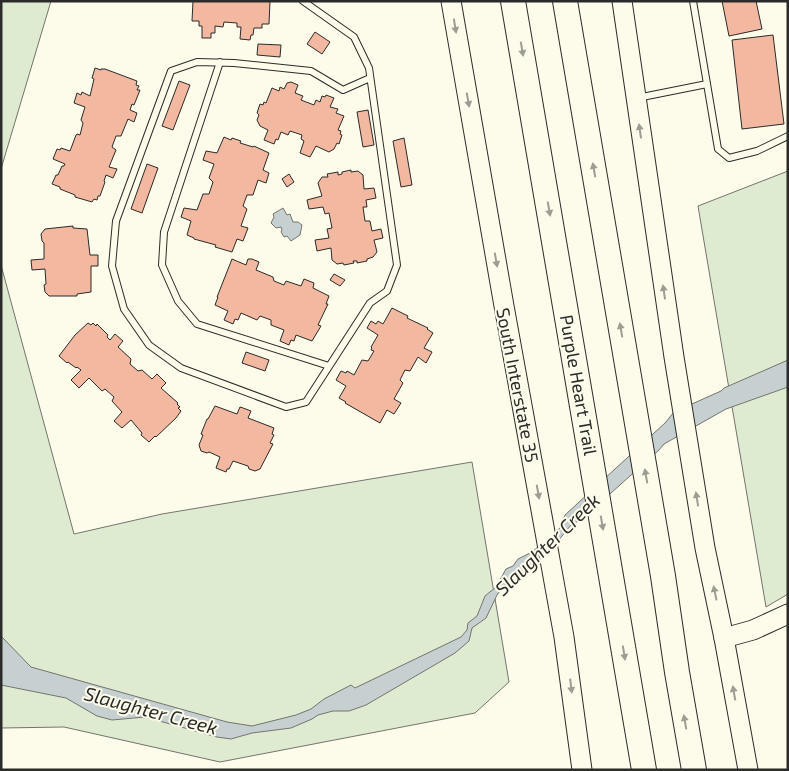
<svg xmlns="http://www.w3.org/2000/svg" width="789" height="771" font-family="'Exo 2',sans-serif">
<rect width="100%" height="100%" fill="#fdfbea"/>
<g fill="#deebd1" stroke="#74746e">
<polygon points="1,1 51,1 1,169"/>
<polygon points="788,171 788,594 766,607 698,206"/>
<polygon points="1,265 74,534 162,514 472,462 509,682 475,713 220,762 64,727 1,728"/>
</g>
<g fill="#c7d0d0" stroke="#74746e">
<polygon points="283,208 287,215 290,214 293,222 298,222 302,225 300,235 291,241 287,236 284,237 281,232 282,230 281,227 276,228 271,223 274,217 273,214"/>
<polygon points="788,360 788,387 726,409 664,444 659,450 582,519 571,525 535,569 516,575 508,581 497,595 486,618 472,628 469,641 455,653 366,705 349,711 333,711 318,715 312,719 291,728 252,733 231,739 217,737 145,717 112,720 97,716 66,698 1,685 1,636 31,667 227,722 252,726 296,715 311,709 324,699 351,685 355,688 461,637 467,630 468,623 477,616 485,596 496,587 506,569 513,566 518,559 532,552 560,528 565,515 665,423 674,412 721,391 724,388"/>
</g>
<g fill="#f2b8a0" stroke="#2b2b2b">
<polygon points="193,1 270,1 269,24 262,24 262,28 254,28 253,35 251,35 250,40 240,39 241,27 237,27 237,23 224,22 223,27 215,26 215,33 211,33 211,38 202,38 202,26 199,26 199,21 192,21"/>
<polygon points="722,1 756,1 762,29 729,36"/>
<polygon points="315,32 330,42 322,54 307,44"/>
<polygon points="773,35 784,124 742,129 732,40"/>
<polygon points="258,44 281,45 280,57 257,55"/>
<polygon points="95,68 101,70 101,69 105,69 137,81 136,85 139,86 137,90 140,90 134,105 132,104 130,110 137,113 134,122 128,119 121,136 116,136 112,147 116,150 109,167 117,169 113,178 106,175 104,181 105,182 100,196 98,196 97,200 94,199 92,202 75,197 75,195 60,189 60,187 52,184 56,175 58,175 62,166 64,166 65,164 53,159 57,149 60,150 61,148 70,151 76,135 77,134 80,135 83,123 81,120 85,107 74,103 77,93 81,95 82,92 90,96 94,79 92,78"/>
<polygon points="179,81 190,85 173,130 162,126"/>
<polygon points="291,82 298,85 295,93 303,96 301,100 314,105 316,100 320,102 322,96 325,97 326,95 334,98 330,107 338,109 336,113 344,116 338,130 341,131 340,134 342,135 339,144 337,143 334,149 329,152 316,146 310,157 300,153 304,141 301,139 302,135 290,131 288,135 281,132 278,140 276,139 274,144 264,140 268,130 260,126 257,120 259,115 257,113 260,104 263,105 264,102 266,103 272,88 279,91 280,87 284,89 287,83"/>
<polygon points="368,110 374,145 363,147 357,112"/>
<polygon points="224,137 231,140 232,138 241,141 240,143 253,147 254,146 269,153 263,170 269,173 266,183 258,180 253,195 247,195 243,206 247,209 241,226 248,228 243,241 237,239 232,252 215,247 216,245 194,239 194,238 187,235 191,221 181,217 184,208 197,210 203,194 209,194 213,182 209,178 214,164 203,160 206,151 217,153"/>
<polygon points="404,138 412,185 401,187 393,141"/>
<polygon points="147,164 158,168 142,213 131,209"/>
<polygon points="351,170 351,172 358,171 363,175 364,189 374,188 376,198 366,200 367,207 363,207 365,221 370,221 372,231 381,229 383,238 374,240 377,252 373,257 367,259 367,261 357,263 357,261 353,261 354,263 344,265 343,263 337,264 332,260 331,248 317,251 315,240 329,238 327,229 332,228 329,213 325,214 323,207 309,209 307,200 322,196 318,183 322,177 328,177 327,174 338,172 338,175 342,174 342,172"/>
<polygon points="289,174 294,182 287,187 282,179"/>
<polygon points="73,226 73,228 87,229 90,255 98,255 98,266 91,266 91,292 77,294 77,296 49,296 45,292 44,285 46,284 45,269 32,270 31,260 44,259 44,243 42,241 41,234 45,229"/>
<polygon points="232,259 246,265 248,259 252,259 259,262 256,270 273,277 274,281 284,285 286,281 301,286 304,279 314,283 313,288 329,296 326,304 328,304 318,325 321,326 312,341 296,335 294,341 291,340 289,345 280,341 284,330 271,325 271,320 260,316 257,320 241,313 238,320 235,319 233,324 224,320 228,311 215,305 218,297 217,297"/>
<polygon points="334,274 345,280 340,286 330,280"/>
<polygon points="392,308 408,316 407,318 428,328 427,329 433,333 424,348 432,352 426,363 418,357 410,371 405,370 400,380 403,383 394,399 401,403 394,414 387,410 380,423 345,403 346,402 339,398 346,386 336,380 341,371 346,373 347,371 354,375 362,360 368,361 374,351 371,350 372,348 371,347 378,335 367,328 371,321 376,324 378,321 383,324"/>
<polygon points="88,323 91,325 93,323 96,326 97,324 108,335 107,337 110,340 115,334 123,341 118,347 131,359 130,364 138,371 142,370 152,379 157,374 166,383 161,388 178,403 177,404 180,407 178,408 181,411 176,418 156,437 155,436 149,442 141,435 142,433 131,420 122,428 114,421 122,412 112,401 114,397 105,389 102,391 89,378 79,388 71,380 81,370 77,367 76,368 68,362 67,363 59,356 75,335"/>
<polygon points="246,352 269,360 265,371 242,363"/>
<polygon points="215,406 237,414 240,407 243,408 251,411 248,418 274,428 272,434 274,435 270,443 273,444 260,469 255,471 249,469 248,466 233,461 229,469 227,469 226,472 216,468 220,457 209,452 207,453 201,451 199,445 203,435 201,434 207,419 208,419"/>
</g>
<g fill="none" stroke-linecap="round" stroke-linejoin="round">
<defs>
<g id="lane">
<polyline points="303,1 354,37 369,68 397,265 387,291 370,303 306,402 286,407 181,368 149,345 124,309 112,266 116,221 171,71 197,62 234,63 311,71 343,90 370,78"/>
<polyline points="693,1 718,149 729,158 757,151 788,136"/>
<polyline points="220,62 164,232 162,265 178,301 197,324 329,366"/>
<polyline points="637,98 707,84"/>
</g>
<g id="secondary">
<polyline points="451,1 504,306 564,637 582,770"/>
<polyline points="622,1 674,357 705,548 724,638 748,770"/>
<polyline points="724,638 753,630 788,614"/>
</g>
<g id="highway">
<polyline points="513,1 644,770"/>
<polyline points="565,1 663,576 677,672 694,770"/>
</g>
</defs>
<use href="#lane" stroke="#2b2b2b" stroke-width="8"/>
<use href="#secondary" stroke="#2b2b2b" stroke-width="21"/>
<use href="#highway" stroke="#2b2b2b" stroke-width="26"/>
<use href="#lane" stroke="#fdfbea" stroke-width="6"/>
<use href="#secondary" stroke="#fdfbea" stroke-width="19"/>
<use href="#highway" stroke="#fdfbea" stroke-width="24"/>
</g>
<defs><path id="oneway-solid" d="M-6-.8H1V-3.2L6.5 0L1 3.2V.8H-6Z" transform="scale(1.25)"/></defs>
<g fill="#9e9d94">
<use href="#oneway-solid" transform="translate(455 26) rotate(81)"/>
<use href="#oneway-solid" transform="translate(522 49) rotate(80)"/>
<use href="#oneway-solid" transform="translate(468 100) rotate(80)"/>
<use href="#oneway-solid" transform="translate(640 131) rotate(-98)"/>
<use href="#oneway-solid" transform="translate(594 170) rotate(-100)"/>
<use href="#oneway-solid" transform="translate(549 209) rotate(80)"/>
<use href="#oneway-solid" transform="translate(496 260) rotate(80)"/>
<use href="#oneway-solid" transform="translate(664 292) rotate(-98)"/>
<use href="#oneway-solid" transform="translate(621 330) rotate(-100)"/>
<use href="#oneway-solid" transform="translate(646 476) rotate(-100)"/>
<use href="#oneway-solid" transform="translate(538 492) rotate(80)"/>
<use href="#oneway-solid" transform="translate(697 499) rotate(-99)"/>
<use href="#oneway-solid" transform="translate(602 523) rotate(80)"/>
<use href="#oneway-solid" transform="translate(715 593) rotate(-102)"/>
<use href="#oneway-solid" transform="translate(624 653) rotate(81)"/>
<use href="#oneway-solid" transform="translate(571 686) rotate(83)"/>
<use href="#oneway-solid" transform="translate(734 693) rotate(-100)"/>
<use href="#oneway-solid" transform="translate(685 722) rotate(-100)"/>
</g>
<g text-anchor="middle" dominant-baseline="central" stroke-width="4" stroke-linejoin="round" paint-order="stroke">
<g font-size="18" fill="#2b2b2b" stroke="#fdfbea">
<text transform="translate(518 385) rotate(79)">South Interstate 35</text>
<text transform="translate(579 385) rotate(80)">Purple Heart Trail</text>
</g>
<g font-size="19" font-style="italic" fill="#2b2b2b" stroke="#fdfbea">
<text transform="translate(547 544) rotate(-44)">Slaughter Creek</text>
<text transform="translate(151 710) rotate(15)">Slaughter Creek</text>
</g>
</g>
<rect width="789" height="771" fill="none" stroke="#2b2b2b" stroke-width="5"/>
</svg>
